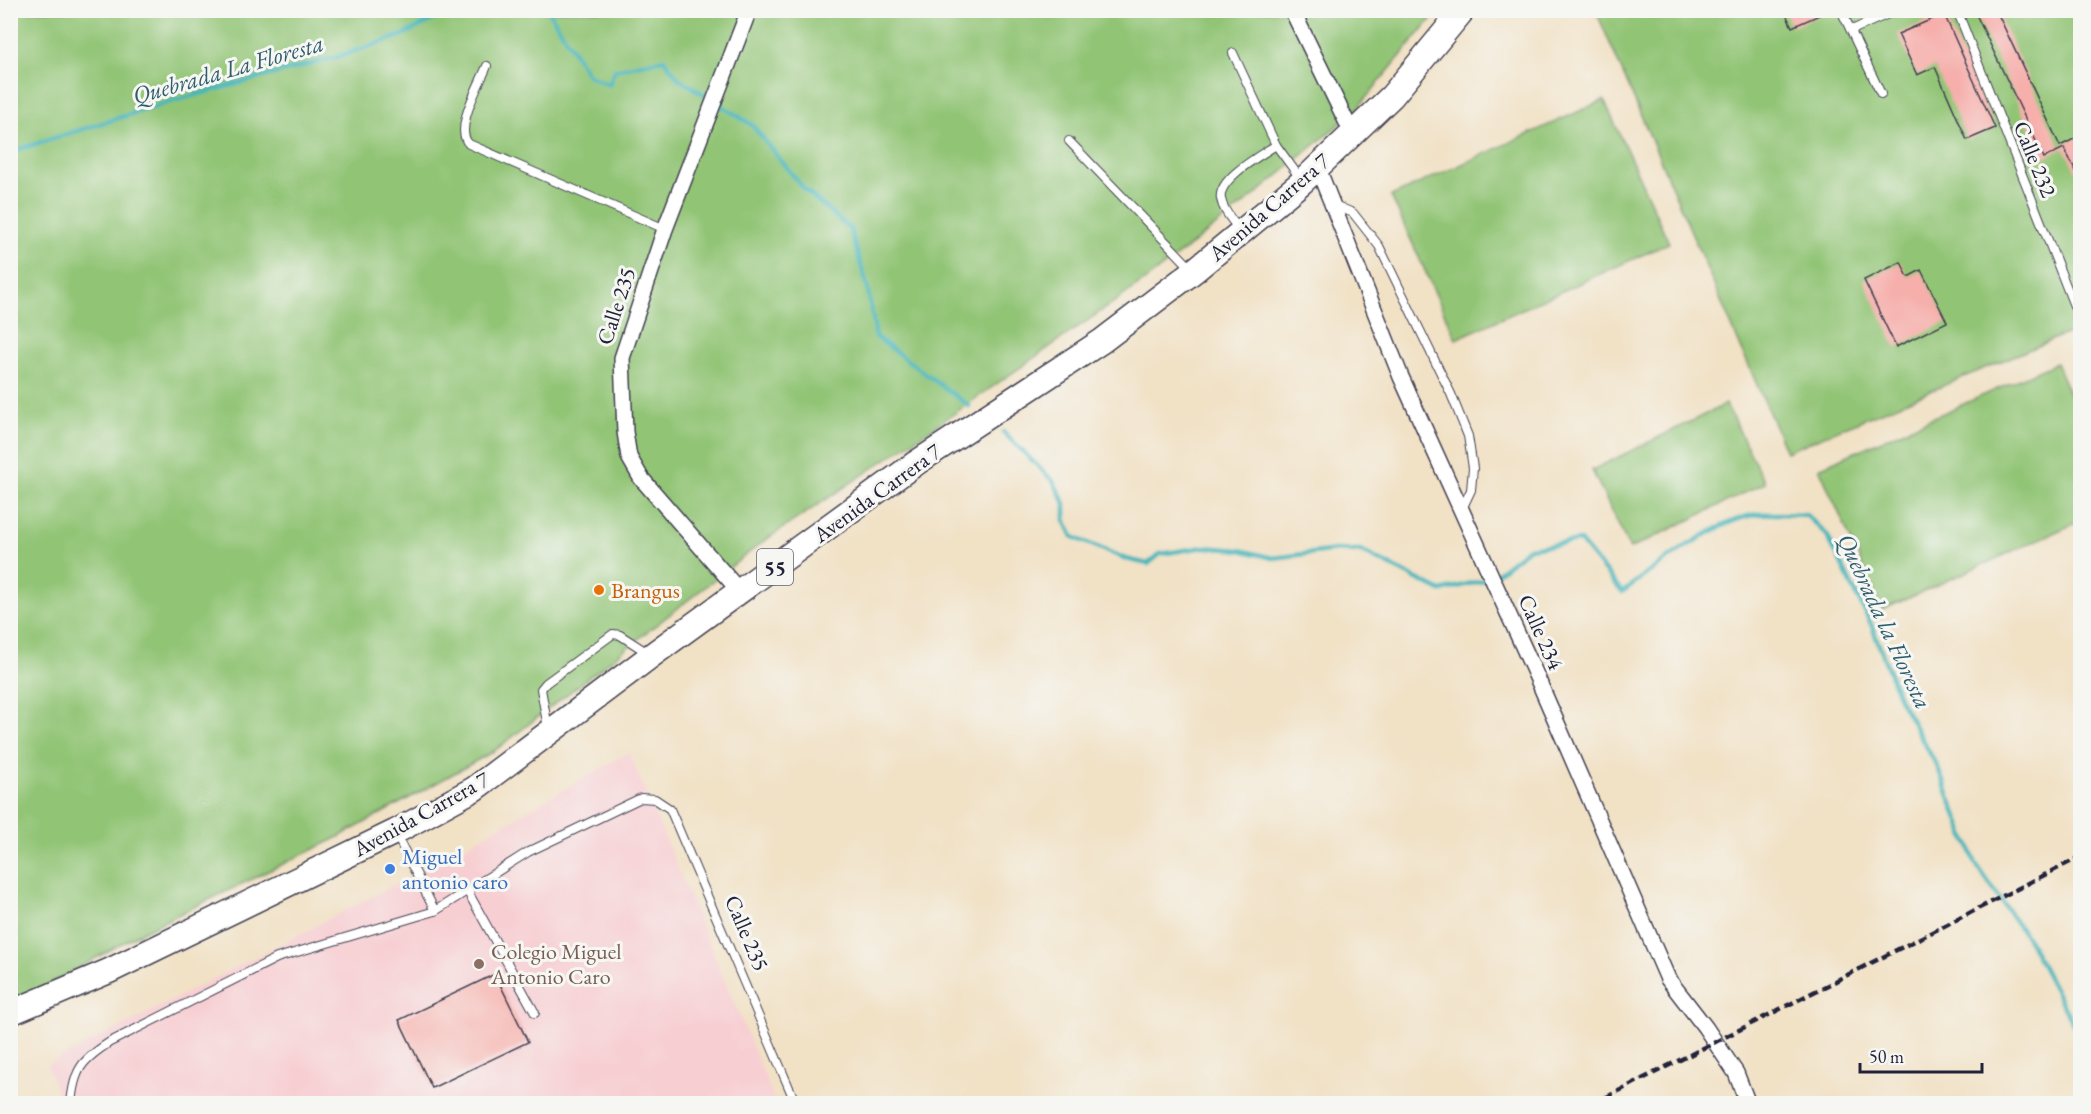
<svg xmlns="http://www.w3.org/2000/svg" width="2091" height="1114" font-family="'EB Garamond',serif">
<rect width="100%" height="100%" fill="#f6f6f2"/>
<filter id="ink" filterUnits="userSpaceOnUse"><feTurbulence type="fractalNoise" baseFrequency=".0167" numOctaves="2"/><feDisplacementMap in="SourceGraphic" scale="12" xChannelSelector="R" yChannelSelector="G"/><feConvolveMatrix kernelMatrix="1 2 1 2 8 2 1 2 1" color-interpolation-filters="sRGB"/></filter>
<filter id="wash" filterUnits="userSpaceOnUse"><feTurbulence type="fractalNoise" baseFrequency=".008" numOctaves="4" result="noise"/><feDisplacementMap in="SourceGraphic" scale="24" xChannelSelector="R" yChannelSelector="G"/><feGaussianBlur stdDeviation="1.35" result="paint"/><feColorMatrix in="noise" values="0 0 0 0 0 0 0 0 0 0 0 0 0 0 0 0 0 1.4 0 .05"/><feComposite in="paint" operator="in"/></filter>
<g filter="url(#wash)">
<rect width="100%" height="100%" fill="#f1e1c5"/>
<polygon fill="#f7cfd3" points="629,752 776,1103 61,1103 47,1065 435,864"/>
<g fill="#91c475" stroke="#5a7358" stroke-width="1.5">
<polygon points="11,11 1438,11 1356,110 1254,196 1147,279 955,413 764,541 494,751 337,838 142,932 11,1006"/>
<polygon points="1596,11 2080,11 2080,328 1786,452"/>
<polygon points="1604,100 1669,243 1456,339 1391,196"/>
<polygon points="2056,363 2080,418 2080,521 1882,610 1819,468"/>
<polygon points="1726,404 1765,483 1630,549 1592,470"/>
</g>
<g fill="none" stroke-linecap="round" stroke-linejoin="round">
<g stroke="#45b5bb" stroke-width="4.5">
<polyline points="548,10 588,75 609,85 615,70 664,59 678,78 752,125 804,189 850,229 867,285 876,337 969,406"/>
<polyline points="10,152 173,101 337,57 403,35 452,10"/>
<polyline points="1003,432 1053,481 1065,503 1065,520 1073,537 1126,559 1148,564 1160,554 1204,547 1240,550 1273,558 1337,550 1361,551 1441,591 1488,579"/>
<path d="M1495,575L1529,548L1580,541L1622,592C1656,567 1717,519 1759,514C1774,513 1791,515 1806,515L1827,535L1871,624L1900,700L1937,766L1976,864L2029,941L2080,1037"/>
</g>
</g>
<g id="blocks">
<g fill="#f6afab">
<polygon points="1784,10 1820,10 1822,14 1792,27"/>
<polygon points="1974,10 1996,10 2060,146 2080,136 2080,172 2077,173 2064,148 2044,158"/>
<polygon points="1944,14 1995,128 1967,140 1935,67 1917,75 1898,34"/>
<polygon points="1901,262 1908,277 1921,270 1947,322 1896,347 1864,280"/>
<polygon points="495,974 528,1042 432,1088 399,1020"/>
</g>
</g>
</g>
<g filter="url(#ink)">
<use href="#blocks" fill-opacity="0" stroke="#413f50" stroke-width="1.5"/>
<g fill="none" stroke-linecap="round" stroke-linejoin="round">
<defs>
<g id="service">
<polyline points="1841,10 1881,94"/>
<polyline points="1957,10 2080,321"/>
<polyline points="1852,30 1897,10"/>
<polyline points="1233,53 1276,145"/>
<path d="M487,66C480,84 453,129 469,144L665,229"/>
<polyline points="1069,141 1191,268"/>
<polyline points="1332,204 1353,213 1379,246 1451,394 1468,436 1473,468 1471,490 1462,509"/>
<path d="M1240,231C1233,221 1223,211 1221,199C1217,179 1261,155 1276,145L1300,178"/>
<polyline points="548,728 541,689 546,683 613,634 620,635 648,653"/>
<polyline points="397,836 435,911 528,852 641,798 655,799 670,809 796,1104"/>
<polyline points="468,892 535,1013"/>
<path d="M71,1104C74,1069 82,1060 110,1042L277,958L435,911"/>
</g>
<g id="minor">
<polyline points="1292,10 1352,133"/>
<polyline points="1317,166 1401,377 1536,675 1668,979 1705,1027 1736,1073 1748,1104"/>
<polyline points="741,593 641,478 629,457 625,432 622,358 665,229 749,10"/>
</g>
<polyline id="primary" points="10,1013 109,971 395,832 474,789 652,655 916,463 1102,341 1194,271 1302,182 1392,96 1463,10"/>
</defs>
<use href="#service" stroke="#413f50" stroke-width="10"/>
<use href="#minor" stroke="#413f50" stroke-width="18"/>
<use href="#primary" stroke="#413f50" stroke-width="27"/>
<use href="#service" stroke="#fff" stroke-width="8"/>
<use href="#minor" stroke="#fff" stroke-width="15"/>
<use href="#primary" stroke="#fff" stroke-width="24"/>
<polyline stroke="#22223b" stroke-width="4.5" stroke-dasharray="9 4.5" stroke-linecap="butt" points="1593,1104 2080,857"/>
</g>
</g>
<circle fill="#e8710a" stroke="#f6f6f2" stroke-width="2" cx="599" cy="590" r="6"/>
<circle fill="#3f7fe0" stroke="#f6f6f2" stroke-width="2" cx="390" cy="869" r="6"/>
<circle fill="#8d6e63" stroke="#f6f6f2" stroke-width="2" cx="479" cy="964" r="6"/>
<g text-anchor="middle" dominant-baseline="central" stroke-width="6" stroke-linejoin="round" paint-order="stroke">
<rect fill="#f6f6f2" stroke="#626272" stroke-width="1.5" x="757" y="549" width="36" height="36" rx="4.5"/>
<g font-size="21" font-weight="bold" fill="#22223b">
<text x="775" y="567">55</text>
</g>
<g font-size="22" fill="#22223b" stroke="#f6f6f2">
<text transform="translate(2035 159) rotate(68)">Calle 232</text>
<text transform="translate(1269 207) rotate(-41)">Avenida Carrera 7</text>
<text transform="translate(616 306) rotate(-72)">Calle 235</text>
<text transform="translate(877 493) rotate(-36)">Avenida Carrera 7</text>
<text transform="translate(1541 632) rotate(66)">Calle 234</text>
<text transform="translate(421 814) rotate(-29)">Avenida Carrera 7</text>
<text transform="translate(747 933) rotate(67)">Calle 235</text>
</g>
<g font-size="22" fill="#c56008" stroke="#f6f6f2" text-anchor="start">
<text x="611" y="590">Brangus</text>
</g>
<g font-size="22" fill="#366cbe" stroke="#f6f6f2" text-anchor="start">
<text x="402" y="856">Miguel<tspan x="402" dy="25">antonio caro</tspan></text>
</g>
<g font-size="22" fill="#785e54" stroke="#f6f6f2" text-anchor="start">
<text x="491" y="951">Colegio Miguel<tspan x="491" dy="25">Antonio Caro</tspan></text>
</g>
<g font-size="24" font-style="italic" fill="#305d6e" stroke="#f6f6f2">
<text transform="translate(228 69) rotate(-16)">Quebrada La Floresta</text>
<text transform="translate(1885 621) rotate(65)">Quebrada la Floresta</text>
</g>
</g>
<rect width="2091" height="1114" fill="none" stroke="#f6f6f2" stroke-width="36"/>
<path d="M1860 1063v9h122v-9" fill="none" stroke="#22223b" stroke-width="3"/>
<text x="1869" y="1063" font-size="18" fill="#22223b" stroke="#f6f6f2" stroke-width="4.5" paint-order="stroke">50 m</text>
</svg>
